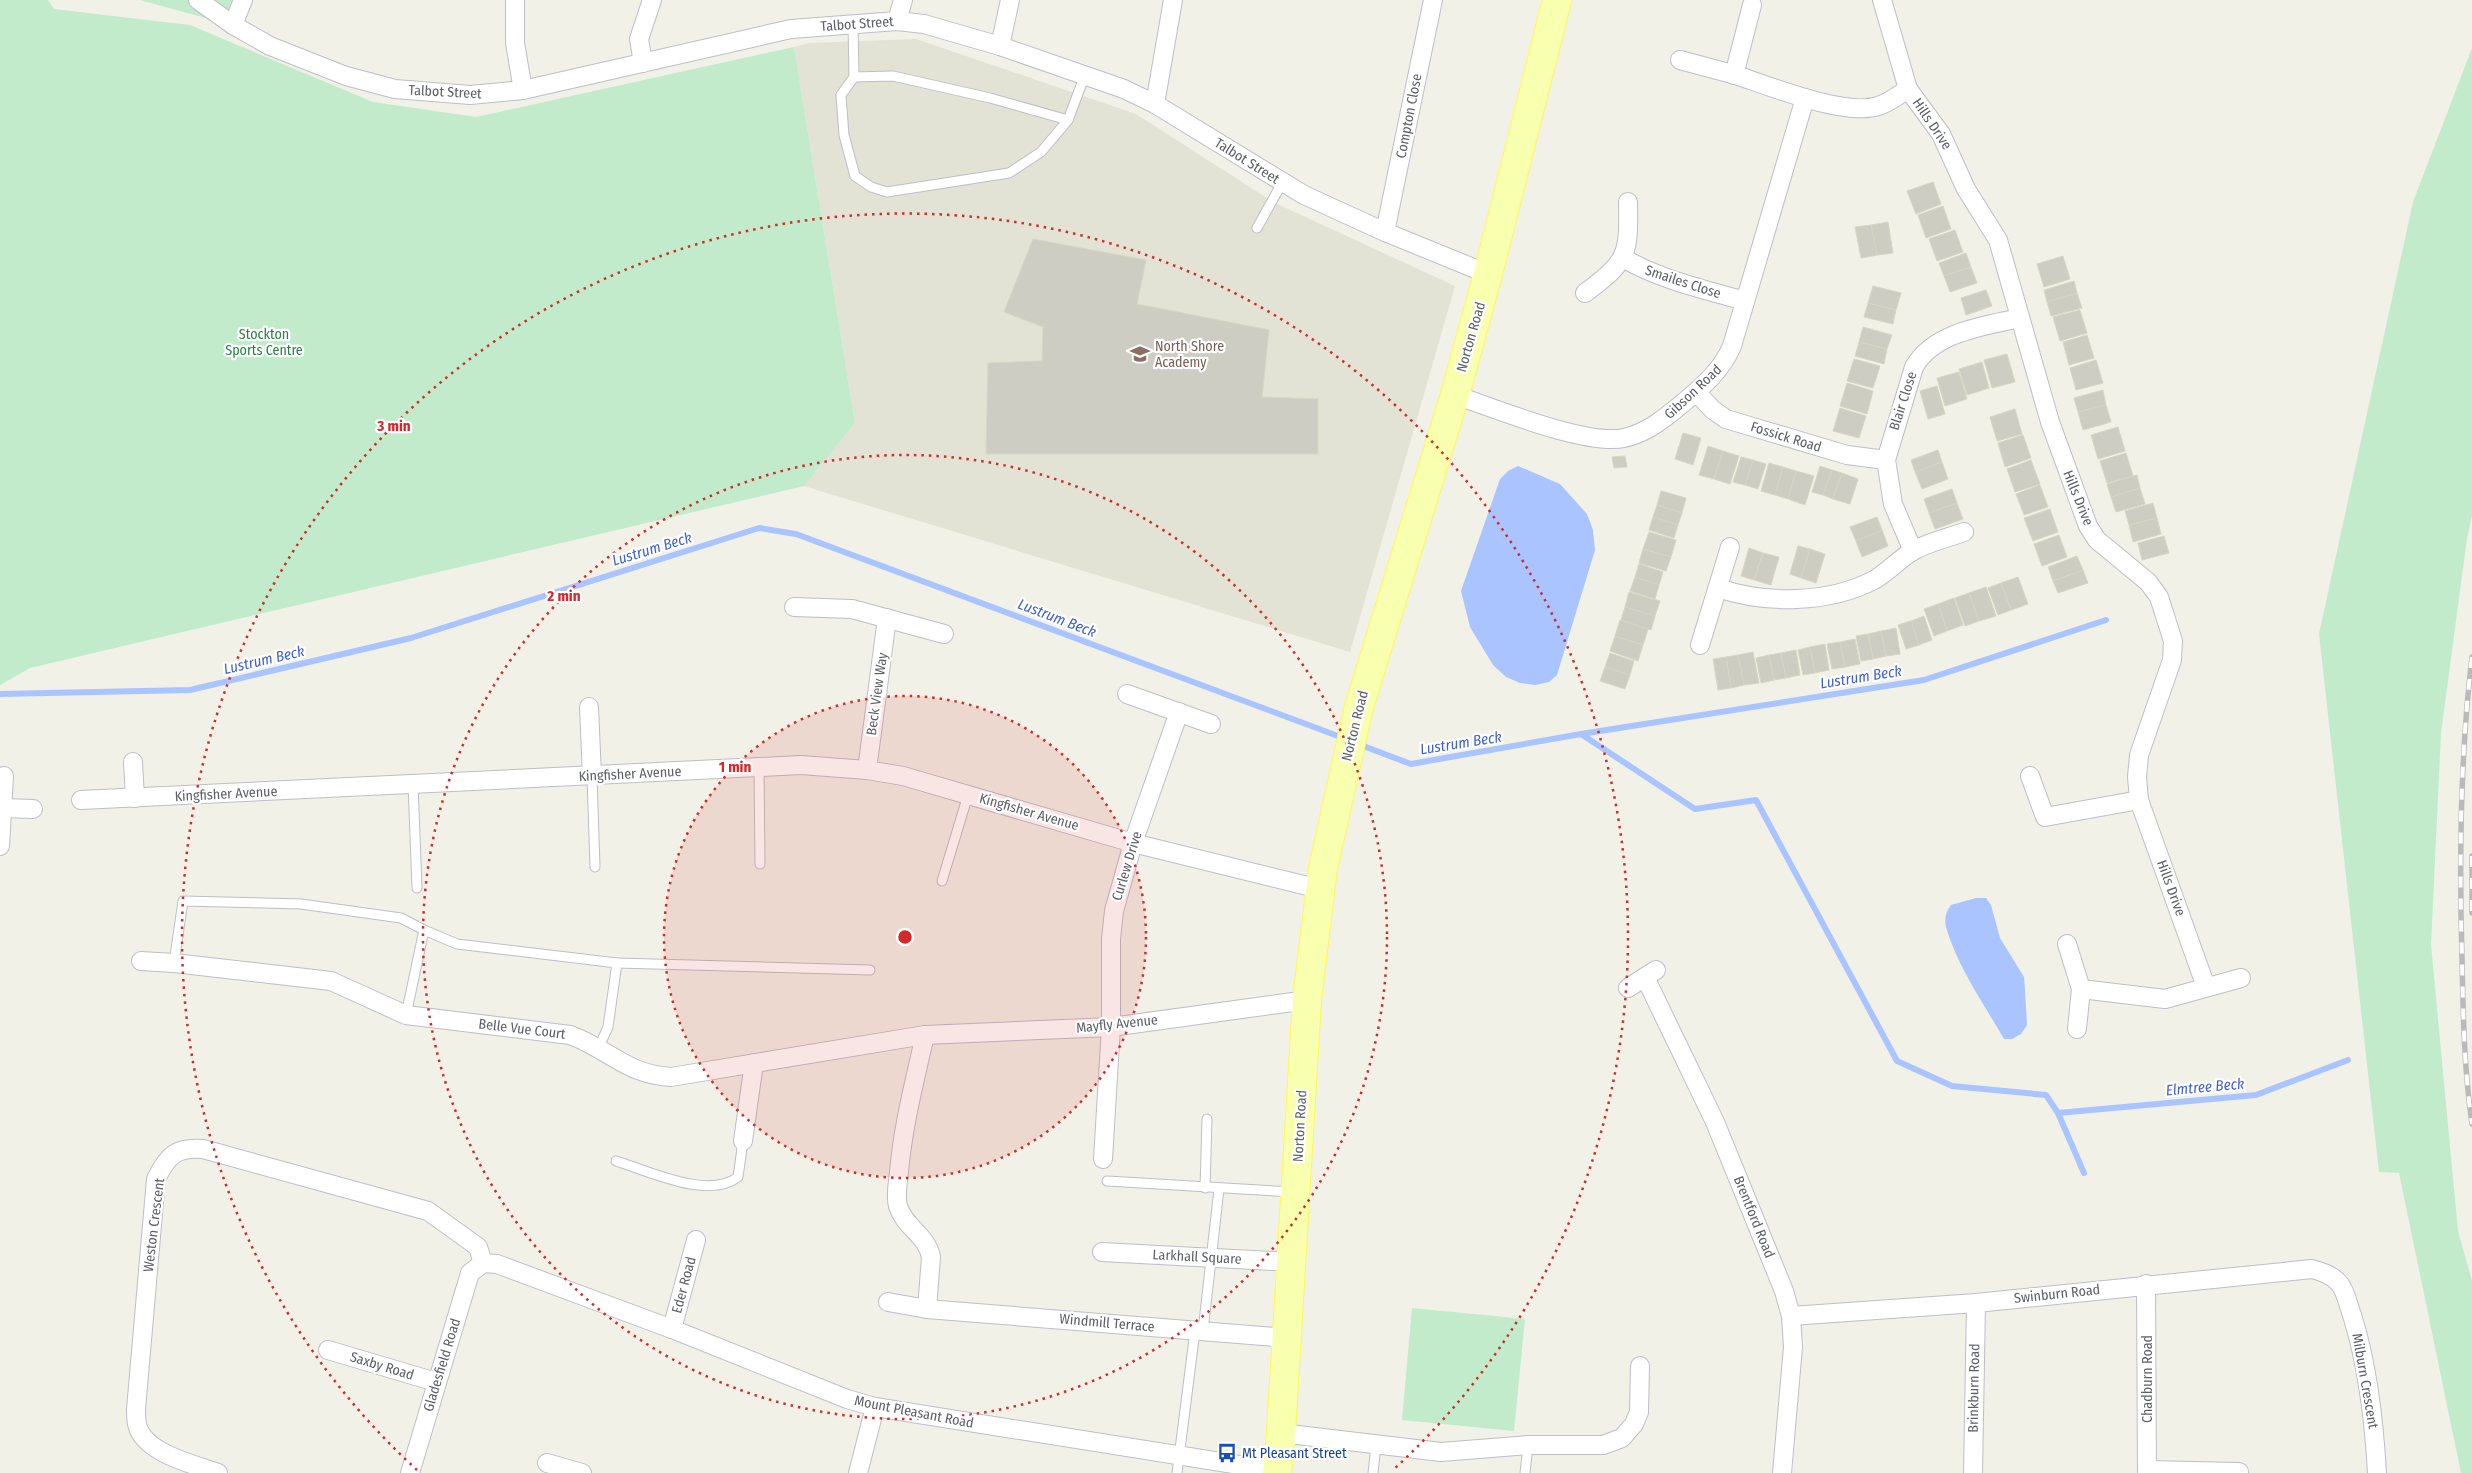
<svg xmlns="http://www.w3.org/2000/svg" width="2472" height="1473" font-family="'Fira Sans Condensed',sans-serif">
<rect width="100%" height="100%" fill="#f1f1e7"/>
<polygon fill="#e2e2d5" points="916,39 1136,114 1273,202 1455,286 1350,652 804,486 855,423 794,47 809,43"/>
<g fill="#c2ebcc">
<polygon points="0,0 48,0 54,9 190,25 373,102 476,117 794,47 855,423 804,486 30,668 0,685"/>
<polygon points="140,0 238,0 231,25"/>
<polygon points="2472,48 2472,516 2467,538 2441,733 2431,945 2458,1231 2472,1281 2472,1473 2461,1473 2399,1173 2379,1172 2319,634 2413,202"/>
<polygon points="1412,1308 1525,1319 1514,1431 1402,1420"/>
</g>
<g fill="#a9c4ff">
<polygon points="1518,466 1560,484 1587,514 1593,530 1595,550 1557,675 1549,682 1535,685 1520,683 1506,677 1493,665 1470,627 1461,591 1500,479 1508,471"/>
<path d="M1976,898H1986L1991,905L2000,938L2024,977L2025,990L2027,1025L2021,1034L2012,1039H2004C1984,1004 1957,966 1946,927C1944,918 1946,912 1951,905Z"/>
</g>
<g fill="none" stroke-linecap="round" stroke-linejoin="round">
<g stroke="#a9c4ff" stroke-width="6">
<polyline points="0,694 190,690 411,638 759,528 796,534 1346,739"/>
<polyline points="1581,734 1695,809 1756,800 1897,1061 1952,1086 2046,1095 2058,1113 2084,1173"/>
<polyline points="1358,744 1411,764 1581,734 1924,680 2106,620"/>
<polyline points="2058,1113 2256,1095 2348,1060"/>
</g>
</g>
<g fill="#cdcdc3" stroke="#d7d6c4">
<polygon points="1933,182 1941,204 1916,214 1907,191"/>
<polygon points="1943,206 1951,229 1926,238 1918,215"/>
<polygon points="1888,222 1893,253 1877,255 1871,225"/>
<polygon points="1871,225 1877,255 1861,258 1855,227"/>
<polygon points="1955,230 1963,252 1937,261 1929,239"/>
<polygon points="1033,239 1146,260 1137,304 1269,330 1262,397 1318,399 1318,454 986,454 988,363 1042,361 1043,327 1004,312"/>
<polygon points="1966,253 1971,267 1944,276 1939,263"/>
<polygon points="2063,256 2070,279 2044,287 2037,264"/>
<polygon points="1971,267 1977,283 1950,292 1944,276"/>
<polygon points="2074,281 2077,293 2047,302 2044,290"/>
<polygon points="1873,286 1901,293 1896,310 1868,303"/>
<polygon points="1986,290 1992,306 1966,315 1961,298"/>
<polygon points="2077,293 2082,308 2051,316 2047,302"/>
<polygon points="1868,303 1896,310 1893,324 1864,317"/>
<polygon points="2080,310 2087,333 2060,341 2053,317"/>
<polygon points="1863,327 1892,335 1887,349 1859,342"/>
<polygon points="2087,335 2094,358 2069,365 2063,342"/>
<polygon points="1859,342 1887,349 1884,364 1855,356"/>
<polygon points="2007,354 2015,382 1992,388 1984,360"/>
<polygon points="1854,359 1880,366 1873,388 1847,381"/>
<polygon points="2096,360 2103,383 2076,390 2070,368"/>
<polygon points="1982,362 1989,388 1967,395 1959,369"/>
<polygon points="1959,372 1967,399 1945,406 1937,378"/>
<polygon points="1847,383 1873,391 1867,414 1840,406"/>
<polygon points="1937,386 1945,414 1928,419 1920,391"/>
<polygon points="2103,390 2106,405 2078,412 2074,398"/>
<polygon points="2106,405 2111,422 2083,430 2078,412"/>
<polygon points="1840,408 1866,416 1859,438 1833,431"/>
<polygon points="2015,409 2022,434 1997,441 1990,417"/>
<polygon points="2118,427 2125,451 2098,459 2091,435"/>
<polygon points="1683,433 1701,438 1693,465 1675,459"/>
<polygon points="2023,435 2031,458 2005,467 1998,443"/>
<polygon points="1708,446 1723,451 1714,479 1699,475"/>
<polygon points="1938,450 1942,462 1915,472 1911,460"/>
<polygon points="1723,451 1739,456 1730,484 1714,479"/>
<polygon points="2126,453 2133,476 2107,483 2100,461"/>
<polygon points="1625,456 1627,467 1614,468 1612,457"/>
<polygon points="1741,457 1753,460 1745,485 1733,482"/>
<polygon points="1753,460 1766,464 1758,489 1745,485"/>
<polygon points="2031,460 2040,484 2015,492 2007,469"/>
<polygon points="1942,462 1948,479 1922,489 1915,472"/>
<polygon points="1769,463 1783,467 1775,495 1761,491"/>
<polygon points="1820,466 1832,470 1823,495 1812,492"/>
<polygon points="1783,467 1796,471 1788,499 1775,495"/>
<polygon points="1832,470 1842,473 1833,499 1823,495"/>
<polygon points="1796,471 1814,476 1805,505 1788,499"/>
<polygon points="1842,473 1858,479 1850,504 1833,499"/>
<polygon points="2137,475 2140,488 2111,497 2107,484"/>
<polygon points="2040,485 2048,507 2024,515 2016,494"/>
<polygon points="2140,488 2145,504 2116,512 2111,497"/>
<polygon points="1952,489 1957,503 1929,513 1924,499"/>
<polygon points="1661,491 1686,498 1682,513 1657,505"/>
<polygon points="1957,503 1963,519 1935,529 1929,513"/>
<polygon points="2153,503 2157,518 2129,525 2125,511"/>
<polygon points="1657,505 1682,513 1678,525 1653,517"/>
<polygon points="2050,509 2058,532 2033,541 2024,518"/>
<polygon points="1653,517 1678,525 1674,538 1649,530"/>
<polygon points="1877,517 1882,530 1856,541 1850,527"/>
<polygon points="2157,518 2161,534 2133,542 2129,525"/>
<polygon points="1882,530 1888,546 1862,557 1856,541"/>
<polygon points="1649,532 1676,540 1671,557 1643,549"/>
<polygon points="2059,535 2067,557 2042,566 2034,544"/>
<polygon points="2164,536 2169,553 2142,560 2138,543"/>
<polygon points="1798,546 1810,549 1801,578 1790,574"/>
<polygon points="1749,548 1763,553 1754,580 1741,576"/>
<polygon points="1643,549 1671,557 1666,571 1639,563"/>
<polygon points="1810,549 1825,554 1816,583 1801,578"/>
<polygon points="1763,553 1779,557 1771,585 1754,580"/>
<polygon points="2077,556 2083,570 2053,581 2048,567"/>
<polygon points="1639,564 1663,572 1659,585 1635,577"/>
<polygon points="2083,570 2088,583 2058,593 2053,581"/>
<polygon points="1635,577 1659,585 1655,599 1630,591"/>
<polygon points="2018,577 2028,604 2011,610 2001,583"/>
<polygon points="2001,583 2011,610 1998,615 1988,588"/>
<polygon points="1986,587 1996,616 1979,621 1969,593"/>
<polygon points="1629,592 1660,601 1655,616 1625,607"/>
<polygon points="1969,593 1979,621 1965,626 1955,598"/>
<polygon points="1954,598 1963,625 1947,631 1938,604"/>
<polygon points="1938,604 1947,631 1934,636 1924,609"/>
<polygon points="1625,607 1655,616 1651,630 1621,620"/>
<polygon points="1924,616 1932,640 1919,645 1911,621"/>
<polygon points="1620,620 1648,629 1643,645 1615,636"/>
<polygon points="1911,621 1919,645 1906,649 1898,625"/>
<polygon points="1896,628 1900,654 1886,656 1881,631"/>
<polygon points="1881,631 1886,656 1873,659 1868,634"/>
<polygon points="1868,634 1873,659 1861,661 1856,636"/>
<polygon points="1615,636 1643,645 1638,661 1610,651"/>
<polygon points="1855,639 1860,664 1845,667 1840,642"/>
<polygon points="1840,642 1845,667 1832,669 1827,644"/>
<polygon points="1825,644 1829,670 1815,673 1810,647"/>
<polygon points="1810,647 1815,673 1803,675 1798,650"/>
<polygon points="1796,650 1800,675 1786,678 1781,653"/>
<polygon points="1753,652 1759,683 1744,685 1738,655"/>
<polygon points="1610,653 1634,661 1630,675 1605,667"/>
<polygon points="1781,653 1786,678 1774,680 1769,655"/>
<polygon points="1738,655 1744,685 1731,688 1726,657"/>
<polygon points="1769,655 1774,680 1761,683 1756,658"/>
<polygon points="1726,657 1731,688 1718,690 1713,659"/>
<polygon points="1605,667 1630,675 1625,689 1600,681"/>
</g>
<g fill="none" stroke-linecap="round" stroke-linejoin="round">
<defs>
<g id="lane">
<polyline points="853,23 854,77 841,95 844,135 855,176 871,187 887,192 1009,173 1041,152 1068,120 1085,75"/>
<polyline points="854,77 893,76 990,98 1068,120"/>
<polyline points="1257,228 1282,183"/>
<polyline points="759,767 760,864"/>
<polyline points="592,776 595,867"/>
<polyline points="413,784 417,888"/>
<polyline points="942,881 968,795"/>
<polyline points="424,930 457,944 617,963 608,1027 598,1049"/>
<polyline points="174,963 183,901 301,904 401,918 424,930 406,1015"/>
<polyline points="617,963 870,970"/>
<path d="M616,1161C649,1171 708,1200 738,1177L743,1141"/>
<polyline points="1107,1181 1292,1192"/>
<polyline points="1205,1188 1207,1119"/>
<polyline points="1203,1331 1219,1189"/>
<polyline points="1177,1473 1195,1331"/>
<polyline points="1373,1473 1376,1445"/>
<polyline points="1525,1473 1528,1445"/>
</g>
<g id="street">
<polyline points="198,0 233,25 270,46 346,76 395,89 470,95 523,90 791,29 897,21 924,24 1000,46 1124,89 1155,104 1304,195 1385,232 1488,274"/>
<polyline points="515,0 515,43 523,90"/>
<polyline points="1882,0 1908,89 1941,134 1966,189 1998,240 2050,422 2088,526 2097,540 2148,582 2159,597 2173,641 2172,660 2139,755 2137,777 2139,800 2206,987"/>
<polyline points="897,21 903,0"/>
<polyline points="233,25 243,0"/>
<polyline points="1000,46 1010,0"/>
<path d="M1680,60C1698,65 1717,70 1736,75C1769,86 1846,117 1878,106C1889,103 1898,95 1908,89"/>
<polyline points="643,63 639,39 652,0"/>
<polyline points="1734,75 1752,5"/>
<polyline points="1155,104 1173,0"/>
<polyline points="1385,232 1433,0"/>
<path d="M1623,258C1661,280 1703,289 1745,301"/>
<path d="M1585,293C1628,261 1629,255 1628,202"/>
<polyline points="1696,392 1713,410 1726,419 1847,455 1886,460"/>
<path d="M1455,395C1494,408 1586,446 1624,438C1647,433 1665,418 1683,403C1702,387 1722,370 1732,346L1805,98"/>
<path d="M1913,551L1893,504L1886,460L1914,367C1934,332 1984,326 2020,318"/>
<path d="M1718,588C1765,604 1828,604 1874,580C1888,572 1899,559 1913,551C1928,542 1948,538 1964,532"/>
<polyline points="794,607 852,609 944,634"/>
<polyline points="1700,645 1730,547"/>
<polyline points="1127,694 1211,724"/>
<polyline points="589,707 592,776"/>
<polyline points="133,762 135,798"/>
<polyline points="867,770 887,618"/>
<polyline points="2030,776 2045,817 2139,800"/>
<polyline points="81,800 801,765 867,770 903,776 1133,843 1320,889"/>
<polyline points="3,808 33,809"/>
<polyline points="0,846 4,776"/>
<polyline points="2067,944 2081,989 2077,1029"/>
<path d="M141,961L174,963L331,981L406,1015L570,1035C609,1049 625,1074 671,1077L925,1035L1111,1027L1307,1000"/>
<polyline points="1645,977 1715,1122 1784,1291 1791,1316 1793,1347 1782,1473"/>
<polyline points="1628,988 1656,970"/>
<polyline points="2081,989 2165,999 2241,978"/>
<path d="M925,1035C915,1080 903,1125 899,1172C898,1183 895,1195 898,1206C904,1227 927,1235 931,1257L927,1309"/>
<polyline points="743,1141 754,1063"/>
<polyline points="1103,1159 1111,1027 1111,939 1114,911 1133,843 1179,712"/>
<polyline points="1102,1252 1292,1262"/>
<polyline points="483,1263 497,1264 672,1329 847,1399 875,1407 1277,1471"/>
<polyline points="2146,1284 2147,1473"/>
<polyline points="888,1302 927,1309 1287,1338"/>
<path d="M1791,1316L1976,1303L2312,1269C2322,1272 2332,1275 2339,1283C2346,1291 2348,1305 2352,1315C2368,1366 2374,1419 2377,1473"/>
<polyline points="672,1329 696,1240"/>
<polyline points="328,1350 436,1382"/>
<polyline points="1281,1433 1441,1452 1528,1445 1603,1445 1622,1438 1634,1424 1639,1412 1640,1366"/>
<polyline points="547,1463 582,1473"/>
<polyline points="2147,1470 2239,1472"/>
<path d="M218,1473C193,1464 143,1453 137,1424C136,1419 136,1414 136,1409L156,1179C168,1155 176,1147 203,1149L428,1211L478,1247L483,1263"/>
<polyline points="410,1473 470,1273 483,1263"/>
<polyline points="858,1473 875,1407"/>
<polyline points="1973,1473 1976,1303"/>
</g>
<polyline id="primary" points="1277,1473 1281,1433 1307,1000 1323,868 1359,707 1455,395 1488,274 1557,0"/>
</defs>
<use href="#lane" stroke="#bebfc6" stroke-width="11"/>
<use href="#street" stroke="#bebfc6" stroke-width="20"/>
<use href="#primary" stroke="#fef954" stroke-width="30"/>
<use href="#lane" stroke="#fff" stroke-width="9"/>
<use href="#street" stroke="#fff" stroke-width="18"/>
<use href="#primary" stroke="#f8ffae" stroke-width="28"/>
<defs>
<g id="rail">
<path d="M2472,657C2460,757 2459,857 2462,957C2463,1013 2464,1069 2472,1124"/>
<polyline points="2472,856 2472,913"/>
</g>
</defs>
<use href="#rail" stroke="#bababb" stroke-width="5.5"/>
<use href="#rail" stroke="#fff" stroke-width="4" stroke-dasharray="11" stroke-linecap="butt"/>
</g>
<circle cx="905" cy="937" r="241" fill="#d62828" fill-opacity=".12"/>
<g fill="none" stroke="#d62828" stroke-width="2.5" stroke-dasharray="2.5 5">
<circle cx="905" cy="937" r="241"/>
<circle cx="905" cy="937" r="482"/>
<path d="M417 1470A723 723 0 1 1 1393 1470"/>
</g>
<defs>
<symbol id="school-bare" viewBox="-9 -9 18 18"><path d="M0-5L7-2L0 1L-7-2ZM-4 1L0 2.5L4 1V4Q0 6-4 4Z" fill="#8d6e63" stroke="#fff" stroke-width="2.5" paint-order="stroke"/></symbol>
<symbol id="bus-bare" viewBox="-9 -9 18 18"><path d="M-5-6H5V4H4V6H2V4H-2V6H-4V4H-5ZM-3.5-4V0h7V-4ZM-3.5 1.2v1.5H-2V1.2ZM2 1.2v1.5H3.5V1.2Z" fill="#1a4fb4" stroke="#fff" stroke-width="2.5" paint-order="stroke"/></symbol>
</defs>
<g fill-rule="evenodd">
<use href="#school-bare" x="1126" y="340" width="28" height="28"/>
<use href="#bus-bare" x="1213" y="1439" width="28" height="28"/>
</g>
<g text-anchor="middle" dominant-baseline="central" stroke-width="4.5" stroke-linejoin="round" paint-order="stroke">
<g font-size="14" fill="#5e6068" stroke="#fff">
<text transform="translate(857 24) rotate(-4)">Talbot Street</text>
<text transform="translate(445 92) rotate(3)">Talbot Street</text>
<text transform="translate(1409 116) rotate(-79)">Compton Close</text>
<text transform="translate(1932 124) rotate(56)">Hills Drive</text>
<text transform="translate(1247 161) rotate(32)">Talbot Street</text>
<text transform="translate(1683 282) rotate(18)">Smailes Close</text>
<text transform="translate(1471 337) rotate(-74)">Norton Road</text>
<text transform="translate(1693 392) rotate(-43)">Gibson Road</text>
<text transform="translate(1903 401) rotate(-72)">Blair Close</text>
<text transform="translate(1786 437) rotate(17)">Fossick Road</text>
<text transform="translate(2078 498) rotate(68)">Hills Drive</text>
<text transform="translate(877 694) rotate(-82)">Beck View Way</text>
<text transform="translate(1355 726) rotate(-76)">Norton Road</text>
<text transform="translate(630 774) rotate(-3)">Kingfisher Avenue</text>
<text transform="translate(226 794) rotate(-3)">Kingfisher Avenue</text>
<text transform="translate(1029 812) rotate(16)">Kingfisher Avenue</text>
<text transform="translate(1127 866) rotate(-73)">Curlew Drive</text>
<text transform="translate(2171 888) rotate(70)">Hills Drive</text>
<text transform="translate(1117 1024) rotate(-6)">Mayfly Avenue</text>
<text transform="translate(522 1029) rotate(7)">Belle Vue Court</text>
<text transform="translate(1300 1126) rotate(-87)">Norton Road</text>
<text transform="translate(1754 1217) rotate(68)">Brentford Road</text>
<text transform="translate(154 1225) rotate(-83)">Weston Crescent</text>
<text transform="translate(1197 1257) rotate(3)">Larkhall Square</text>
<text transform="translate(684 1285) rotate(-75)">Eder Road</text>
<text transform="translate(2057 1294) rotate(-6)">Swinburn Road</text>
<text transform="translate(1107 1323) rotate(5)">Windmill Terrace</text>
<text transform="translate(442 1365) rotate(-73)">Gladesfield Road</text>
<text transform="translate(382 1366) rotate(17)">Saxby Road</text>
<text transform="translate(2147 1379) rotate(-90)">Chadburn Road</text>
<text transform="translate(2365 1381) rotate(80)">Milburn Crescent</text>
<text transform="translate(1974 1388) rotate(-89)">Brinkburn Road</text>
<text transform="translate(914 1412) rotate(11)">Mount Pleasant Road</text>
</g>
<g font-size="14" fill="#2c8046" stroke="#fff">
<text x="264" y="334">Stockton<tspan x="264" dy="16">Sports Centre</tspan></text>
</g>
<g font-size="14" fill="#785e54" stroke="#fff" text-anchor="start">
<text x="1155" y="346">North Shore<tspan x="1155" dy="16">Academy</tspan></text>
</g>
<g font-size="14" fill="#164399" stroke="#fff" text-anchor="start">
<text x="1242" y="1453">Mt Pleasant Street</text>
</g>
<g font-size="15" font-style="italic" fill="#4061cf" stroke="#fff">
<text transform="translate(652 549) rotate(-17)">Lustrum Beck</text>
<text transform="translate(1057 618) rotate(21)">Lustrum Beck</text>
<text transform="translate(264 660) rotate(-13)">Lustrum Beck</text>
<text transform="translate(1861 677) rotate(-9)">Lustrum Beck</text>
<text transform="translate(1461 743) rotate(-9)">Lustrum Beck</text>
<text transform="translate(2205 1087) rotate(-5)">Elmtree Beck</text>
</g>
</g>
<circle cx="905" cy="937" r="8" fill="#d62828" stroke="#fff" stroke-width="2.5"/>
<g font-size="15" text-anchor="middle" font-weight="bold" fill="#d62828" stroke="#fff" stroke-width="4.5" stroke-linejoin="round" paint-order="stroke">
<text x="394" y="431">3 min</text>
<text x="564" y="601">2 min</text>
<text x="735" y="772">1 min</text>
</g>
</svg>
